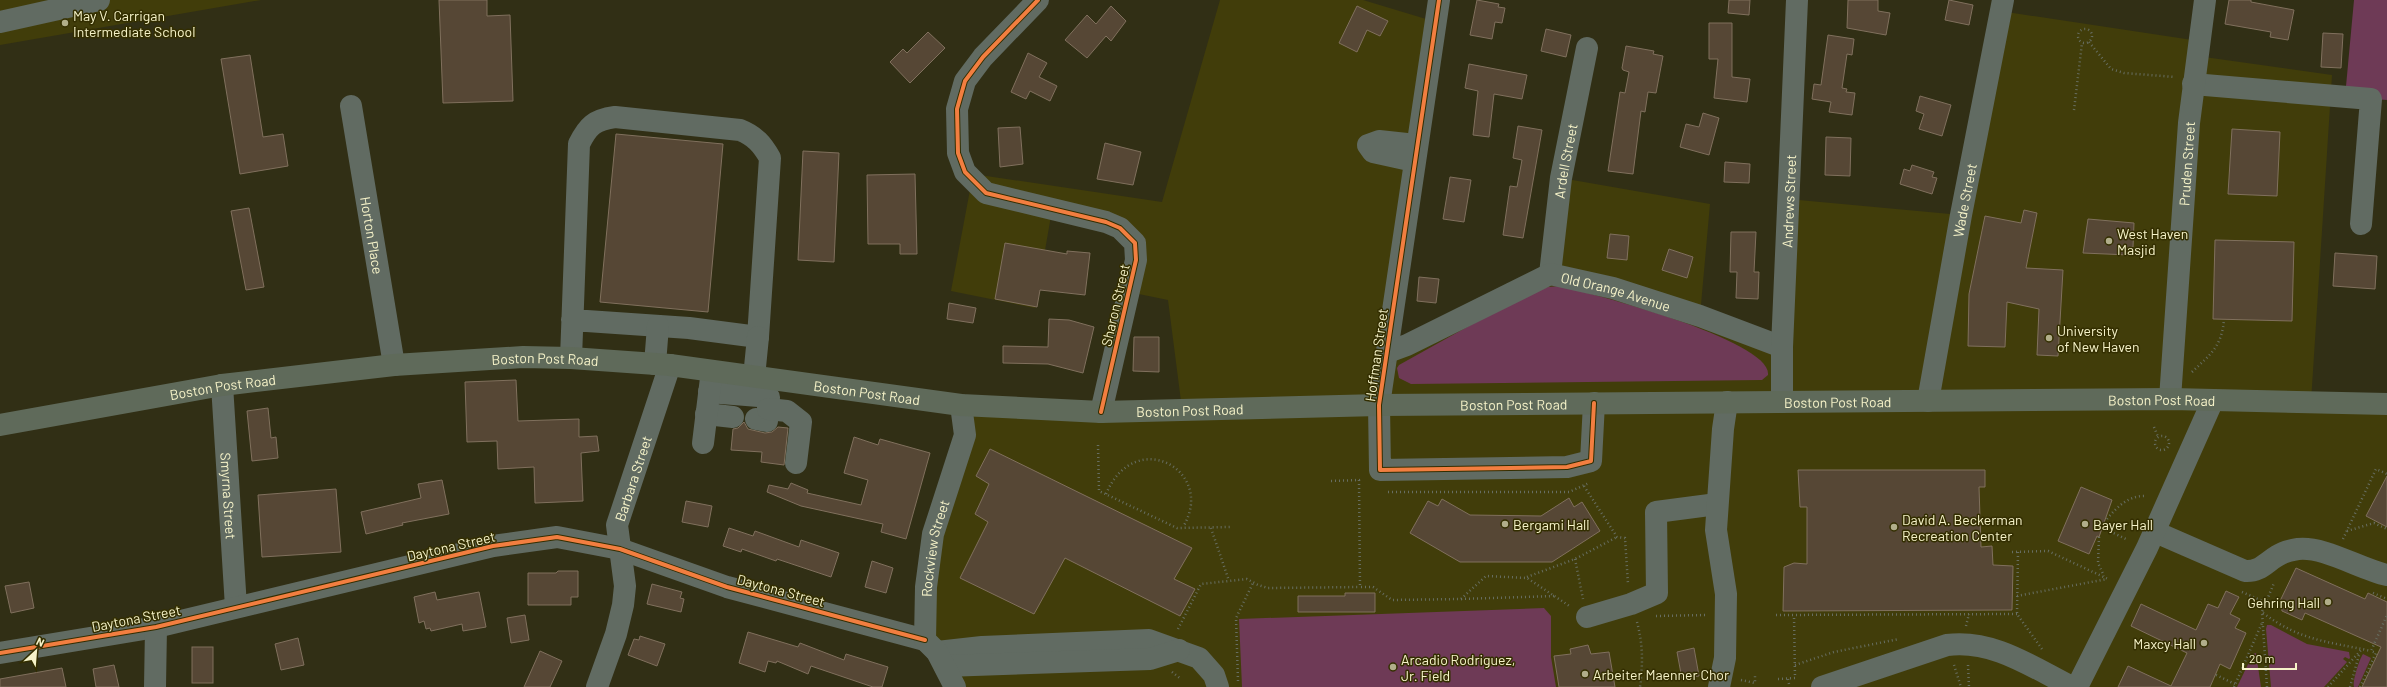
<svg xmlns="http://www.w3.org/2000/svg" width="2387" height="687" font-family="Barlow,sans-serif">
<rect width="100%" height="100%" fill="#312f15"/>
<g fill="#413d0a">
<polygon points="0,0 261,0 0,45"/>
<polygon points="1220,0 1363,0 1436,22 1388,352 1550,274 1561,178 1710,204 1700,316 1782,347 1788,199 1961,215 2000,11 2199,41 2197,56 2332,75 2311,402 2387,404 2387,687 955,687 937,652 926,587 961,405 1182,409 1168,300 1129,292 1135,243 1052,210 1035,308 951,291 973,174 1162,202"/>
</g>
<g fill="#6e3a56">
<polygon points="2354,0 2387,0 2387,100 2345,97"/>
<path d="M1560,286C1590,293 1772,340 1768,375L1762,380L1411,384L1399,378L1397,368L1399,365L1519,298L1548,287Z"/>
<polygon points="1544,608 1551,616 1551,657 1556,687 1242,687 1239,619"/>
<polygon points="2267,625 2271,625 2307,644 2349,652 2350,658 2349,659 2345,657 2343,659 2347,662 2324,687 2271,687 2266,629"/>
<polygon points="2256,653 2261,687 2237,687 2253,654"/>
<path d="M2363,654L2371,658L2358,687H2354C2352,682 2359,660 2363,654Z"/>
</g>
<g fill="#564735" stroke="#80705d">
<polygon points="439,0 487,0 487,16 510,15 513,101 443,103"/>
<polygon points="1477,0 1499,4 1498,7 1505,8 1502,23 1495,22 1492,39 1470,35"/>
<polygon points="1729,0 1750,0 1749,15 1728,13"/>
<polygon points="1848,0 1878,0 1878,11 1890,13 1886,35 1847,28"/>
<polygon points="1949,0 1973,5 1969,25 1945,20"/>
<polygon points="2229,0 2251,0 2251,2 2294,10 2288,40 2270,37 2271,32 2225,24"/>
<polygon points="1111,6 1126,21 1111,41 1106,36 1087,58 1065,40 1087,15 1096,24"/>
<polygon points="1357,6 1388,21 1380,36 1367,30 1357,52 1339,43"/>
<polygon points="1709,23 1732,23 1732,77 1750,79 1747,102 1714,98 1718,59 1709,59"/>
<polygon points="1546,29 1571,35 1566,57 1541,51"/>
<polygon points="928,32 945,48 910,83 890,62 903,49 907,53"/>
<polygon points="2323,33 2343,34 2341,68 2321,67"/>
<polygon points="1828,35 1854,39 1852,55 1847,54 1842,88 1847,89 1846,92 1855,93 1852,115 1829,112 1831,102 1812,99 1814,84 1821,85"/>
<polygon points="1626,46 1654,51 1653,54 1663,56 1656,93 1648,92 1645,112 1641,111 1633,174 1608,171 1620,92 1625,93 1629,72 1623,70 1622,68"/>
<polygon points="1028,53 1047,63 1039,77 1057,86 1050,101 1030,91 1026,99 1011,92"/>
<polygon points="250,55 263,137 283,134 288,166 240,174 221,59"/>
<polygon points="1469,64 1527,75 1522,99 1494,94 1489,137 1473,135 1478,91 1465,88"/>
<polygon points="1920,96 1951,105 1942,136 1919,129 1924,114 1916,111"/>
<polygon points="1703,113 1719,118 1709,155 1680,147 1686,124 1699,127"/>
<polygon points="1518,126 1542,130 1523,238 1503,235 1510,186 1517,187 1522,160 1513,158"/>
<polygon points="1020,127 1023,164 1000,167 998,128"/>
<polygon points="2232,129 2280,132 2277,196 2228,194"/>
<polygon points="616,134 723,144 708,312 600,302"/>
<polygon points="1826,137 1851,138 1850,176 1825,175"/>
<polygon points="1105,143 1141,152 1133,185 1097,179"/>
<polygon points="803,151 839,153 834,262 798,260"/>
<polygon points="1725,162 1750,164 1749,183 1724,182"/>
<polygon points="1912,165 1934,172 1932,177 1937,178 1932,194 1900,184 1904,169 1910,171"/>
<polygon points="915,174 917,254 900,254 900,244 868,244 867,175"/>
<polygon points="1450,177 1471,180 1464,222 1443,219"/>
<polygon points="249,208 264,287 246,290 231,211"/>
<polygon points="2024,210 2037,213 2026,268 2063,270 2058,356 2037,355 2039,309 2007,302 2005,347 1968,346 1969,294 1985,216 2021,223"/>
<polygon points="2088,219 2134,223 2133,247 2130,247 2129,255 2083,253"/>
<polygon points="1731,232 1756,232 1754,272 1759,272 1758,299 1736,298 1737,272 1730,272"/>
<polygon points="1610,234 1629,236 1627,260 1607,258"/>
<polygon points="2215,240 2294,242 2292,321 2213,319"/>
<polygon points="1005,243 1067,254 1067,251 1090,253 1085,295 1040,290 1037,307 995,299"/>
<polygon points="1669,249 1693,257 1687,278 1662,270"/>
<polygon points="2335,253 2377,256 2375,289 2333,286"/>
<polygon points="1419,277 1439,279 1436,303 1417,301"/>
<polygon points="949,303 976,308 973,323 947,319"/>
<polygon points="1049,319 1069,320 1094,327 1083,373 1048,364 1003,363 1003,346 1048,347"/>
<polygon points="1134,337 1159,337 1159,372 1133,371"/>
<polygon points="516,380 518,421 579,419 579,437 597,436 599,451 581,453 583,501 535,503 534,467 498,469 497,441 467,442 465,382"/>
<polygon points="268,408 271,438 276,437 278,458 252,461 247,411"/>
<polygon points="744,422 748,429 765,433 772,432 778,427 788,428 784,465 761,462 762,452 731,450 733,429 738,428"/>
<polygon points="854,437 878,445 880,439 930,453 906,539 881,532 883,524 801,506 767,492 769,485 788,489 791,483 808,490 807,493 861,505 868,480 844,473"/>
<polygon points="990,449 1192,548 1174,579 1195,589 1180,616 1065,558 1034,614 960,578 988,522 975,514 989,484 976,476"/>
<polygon points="1798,470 1985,470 1985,487 1979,487 1981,547 1992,546 1993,565 2013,566 2012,610 1783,611 1784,567 1794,563 1807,564 1807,507 1800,507"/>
<polygon points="2387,476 2387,527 2366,516"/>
<polygon points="442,480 449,514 402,523 403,525 366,534 361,512 421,498 418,484"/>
<polygon points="2081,487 2112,500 2099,537 2097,536 2089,554 2058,541"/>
<polygon points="336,489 341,552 262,557 258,495"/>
<polygon points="1569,498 1574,507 1582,502 1600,531 1552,562 1460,562 1410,533 1428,501 1438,506 1442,499 1470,515 1541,516"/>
<polygon points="686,501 712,506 708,527 682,522"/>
<polygon points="729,528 753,536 755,531 799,547 801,540 839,553 831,577 777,559 776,561 742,549 741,552 723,546"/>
<polygon points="872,561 893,568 886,593 865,587"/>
<polygon points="2296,568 2365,599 2368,593 2387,602 2387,687 2362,687 2381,647 2305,613 2302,620 2282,611 2280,601"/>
<polygon points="558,571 578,571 578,597 571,597 571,605 528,605 528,573 556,573"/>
<polygon points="29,582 34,608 11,613 5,586"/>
<polygon points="652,584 682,592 680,598 684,599 681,612 647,604"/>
<polygon points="2226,591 2239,597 2230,614 2240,619 2235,628 2246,633 2230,669 2220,664 2210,687 2118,687 2128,666 2171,686 2187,653 2131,626 2141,604 2196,630 2208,604 2218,608"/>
<polygon points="435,592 437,600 479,592 486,627 463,631 462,624 431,631 430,628 426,629 424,621 419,623 414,597"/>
<polygon points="1345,593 1375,593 1375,612 1298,612 1298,596 1345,596"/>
<polygon points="525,615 529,640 511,643 507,618"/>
<polygon points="748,632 798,647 800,643 844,660 846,654 888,667 882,687 873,687 811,666 808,674 777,661 776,663 768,661 765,672 739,663"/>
<polygon points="640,636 665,644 657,666 628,655 634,639 639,640"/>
<polygon points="298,638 304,665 281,670 275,644"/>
<polygon points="1588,645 1591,654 1609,652 1615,687 1559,687 1554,656 1571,654 1570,649"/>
<rect x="192" y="647" width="21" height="36"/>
<polygon points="1694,648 1699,676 1682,679 1677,652"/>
<polygon points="540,651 562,661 550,687 524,687"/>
<polygon points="114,665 119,687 96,687 93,669"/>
<polygon points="62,668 66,687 0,687 0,679"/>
</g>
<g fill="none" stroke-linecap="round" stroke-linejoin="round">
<g stroke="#676e61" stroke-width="2.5" stroke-dasharray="1 3" stroke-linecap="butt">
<circle cx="2085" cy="36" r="7"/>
<polyline points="2089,42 2111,69 2124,73 2175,77"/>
<polyline points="2074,110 2082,43"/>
<path d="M2192,372C2211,354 2222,346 2224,319"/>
<polyline points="2154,427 2158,437"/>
<circle cx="2162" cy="443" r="7"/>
<polyline points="1098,445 1099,491 1177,528 1230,527"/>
<polyline points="1331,481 1359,480 1360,587 1373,587 1392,600 1461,599 1486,576 1527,578 1571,607"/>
<polyline points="1584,486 1617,537 1625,538 1628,584"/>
<polyline points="1388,492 1569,492 1589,483"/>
<path d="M1106,494C1135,425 1217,471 1183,527"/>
<path d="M2107,519C2117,507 2128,496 2144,496"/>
<polyline points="1211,528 1229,581"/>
<polyline points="2103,528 2126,539"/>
<polyline points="2347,531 2374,523 2387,529"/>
<polyline points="2099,537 2098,563 2104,576"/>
<polyline points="2343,539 2376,469 2387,474"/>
<polyline points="2012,552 2048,551 2108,579"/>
<polyline points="2018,552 2017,614 2042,649"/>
<polyline points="1575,559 1583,599"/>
<polyline points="1527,577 1575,559 1617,537"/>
<polyline points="2242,592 2265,602"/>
<polyline points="2373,593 2387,599"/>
<polyline points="2017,596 2107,579"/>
<polyline points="1461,599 1554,596"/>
<path d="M2263,613C2301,641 2326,641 2371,651"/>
<polyline points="1776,615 2017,614"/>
<polyline points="1656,616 1707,615"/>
<path d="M1637,622C1643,645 1643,663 1640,687"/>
<polyline points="1966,626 1969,614"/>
<polyline points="1178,629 1201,584 1247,579 1258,585 1268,588 1360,587"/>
<polyline points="1795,665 1834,652 1899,639"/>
<polyline points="1954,665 1961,687"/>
<polyline points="1968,665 1969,687"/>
<polyline points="1172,672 1181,679"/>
<polyline points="2216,675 2235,684"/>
<polyline points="1778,679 1795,678 1794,615"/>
<polyline points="1788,679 1789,684"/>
<polyline points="1741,680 1755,683 1755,676"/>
<polyline points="1238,681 1236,618 1253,583"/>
<polyline points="2234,687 2262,623"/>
<polyline points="2267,687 2262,612 2274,583"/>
<polyline points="2328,687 2362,649"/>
<polyline points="2350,687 2359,655"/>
<polyline points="2360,687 2376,653 2371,651 2387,615"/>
</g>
<g stroke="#616b62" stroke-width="22">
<polyline points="1038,0 983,57 965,81 957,109 958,153 965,172 986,193 1106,222 1120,228 1135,243 1136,260 1101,412"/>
<polyline points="1439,0 1379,405 1380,470 1567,467 1591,461 1594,403"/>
<polyline points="0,22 99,0"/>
<polyline points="2193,84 2371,99 2361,224"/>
<path id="s1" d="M351,106L394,365"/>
<polyline points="1414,161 1373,152 1368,145 1379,141 1416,145"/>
<path id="s2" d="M1550,274L1561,178L1587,48"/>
<path id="s3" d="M1388,352L1407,345L1550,274L1613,288L1700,316L1782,347"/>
<path d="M571,358L579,144C588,126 594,120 615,117L740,130C755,136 762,144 770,158L758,337L689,328L572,320"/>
<polyline points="655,364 658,326"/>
<polyline points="754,377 758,337"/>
<path id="s4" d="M222,385L236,607"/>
<polyline points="709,392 769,397 767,421 756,419"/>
<path id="s5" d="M2170,399L2189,123L2205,0"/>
<path id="s6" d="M1928,401L1961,215L2003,0"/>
<path id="s7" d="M1782,402V347L1797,0"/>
<polyline points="768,409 787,411 801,422 796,463"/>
<polyline points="706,414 733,417"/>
<polyline points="703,443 711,378"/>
<path d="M2153,531L2245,571C2260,572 2265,563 2277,556C2283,552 2291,550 2298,549C2324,546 2360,569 2387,575"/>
<polyline points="1587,617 1631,604 1657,593 1656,512 1717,504"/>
<polyline points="937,652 982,647 1149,640 1199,658 1214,675 1218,687"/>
<polyline points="0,653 156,627 493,546 557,537 620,549 727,587 925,640"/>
<polyline points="945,666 1150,659 1179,650"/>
<polyline points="155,687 156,627"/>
<path id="s8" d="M597,687L616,634L623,605L625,586L617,525L670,365"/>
<path id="s9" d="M955,687L937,652L925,640L926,587L933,534L965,435L961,405"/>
<polyline points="1719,687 1725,658 1726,594 1716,530 1723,429 1727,402"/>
<path d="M1822,687L1947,645C1993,639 2032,667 2072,687"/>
<polyline points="2077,687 2147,548 2213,400"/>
</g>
<path stroke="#5f6a5a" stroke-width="22" id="s10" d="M0,425L222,385L394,365L523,357L571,358L670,365L961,405L1101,412L1379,405L2172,399L2387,404"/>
<defs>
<g id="cycleway">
<polyline points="1038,0 983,57 965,81 957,109 958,153 965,172 986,193 1106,222 1120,228 1135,243 1136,260 1101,412"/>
<polyline points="1439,0 1379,405 1380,470 1567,467 1591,461 1594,403"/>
<polyline points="0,653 156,627 493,546 557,537 620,549 727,587 925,640"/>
</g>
</defs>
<use href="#cycleway" stroke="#332e00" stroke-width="6"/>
<use href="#cycleway" stroke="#f27e40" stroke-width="4"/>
</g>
<g fill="#b1ae8a" stroke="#332e00" stroke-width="1.5">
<circle cx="65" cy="23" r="4"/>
<circle cx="2109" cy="241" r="4"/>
<circle cx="2049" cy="338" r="4"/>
<circle cx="1505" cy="524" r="4"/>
<circle cx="2085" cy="524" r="4"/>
<circle cx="1894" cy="527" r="4"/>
<circle cx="2328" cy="602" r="4"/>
<circle cx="2204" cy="643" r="4"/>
<circle cx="1393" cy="667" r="4"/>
<circle cx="1585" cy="674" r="4"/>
</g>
<g text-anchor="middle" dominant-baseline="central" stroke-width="3" stroke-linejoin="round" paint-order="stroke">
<g font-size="14" fill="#f6f3c9" stroke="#332e00" text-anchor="start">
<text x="73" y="15">May V. Carrigan<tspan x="73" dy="16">Intermediate School</tspan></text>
<text x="2117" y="233">West Haven<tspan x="2117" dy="16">Masjid</tspan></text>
<text x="2057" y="330">University<tspan x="2057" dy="16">of New Haven</tspan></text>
<text x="1902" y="519">David A. Beckerman<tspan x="1902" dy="16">Recreation Center</tspan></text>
<text x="1513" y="524">Bergami Hall</text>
<text x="2093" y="524">Bayer Hall</text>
<text x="2320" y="602" text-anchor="end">Gehring Hall</text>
<text x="2196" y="643" text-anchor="end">Maxcy Hall</text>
<text x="1401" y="659">Arcadio Rodriguez,<tspan x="1401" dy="16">Jr. Field</tspan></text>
<text x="1593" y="674">Arbeiter Maenner Chor</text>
</g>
<g font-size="14" fill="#f6f3c9" stroke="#332e00">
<text stroke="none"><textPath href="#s2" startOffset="114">Ardell Street</textPath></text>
<text stroke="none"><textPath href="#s5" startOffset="236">Pruden Street</textPath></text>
<text stroke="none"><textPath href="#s6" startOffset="204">Wade Street</textPath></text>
<text stroke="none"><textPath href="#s7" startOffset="201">Andrews Street</textPath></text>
<text stroke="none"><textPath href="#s1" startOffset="131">Horton Place</textPath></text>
<text stroke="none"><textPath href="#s3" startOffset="248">Old Orange Avenue</textPath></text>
<text transform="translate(1115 305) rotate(-77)">Sharon Street</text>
<text transform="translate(1376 355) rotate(-82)">Hoffman Street</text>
<text stroke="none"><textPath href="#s10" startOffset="550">Boston Post Road</textPath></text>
<text stroke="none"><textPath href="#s10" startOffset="226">Boston Post Road</textPath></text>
<text stroke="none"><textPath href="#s10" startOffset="874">Boston Post Road</textPath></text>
<text stroke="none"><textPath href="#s10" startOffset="2170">Boston Post Road</textPath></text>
<text stroke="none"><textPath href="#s10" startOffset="1846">Boston Post Road</textPath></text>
<text stroke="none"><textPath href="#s10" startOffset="1522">Boston Post Road</textPath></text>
<text stroke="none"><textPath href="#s10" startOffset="1198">Boston Post Road</textPath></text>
<text stroke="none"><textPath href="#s8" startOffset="216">Barbara Street</textPath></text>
<text stroke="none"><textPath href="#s4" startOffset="111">Smyrna Street</textPath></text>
<text transform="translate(451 546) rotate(-13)">Daytona Street</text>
<text stroke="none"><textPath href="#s9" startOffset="149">Rockview Street</textPath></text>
<text transform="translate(781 590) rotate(15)">Daytona Street</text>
<text transform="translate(136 618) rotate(-11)">Daytona Street</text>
</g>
</g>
<g transform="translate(36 651) rotate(26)" stroke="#332e00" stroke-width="3" paint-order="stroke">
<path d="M0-3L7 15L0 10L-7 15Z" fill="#f6f3c9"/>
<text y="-6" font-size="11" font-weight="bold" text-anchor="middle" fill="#f6f3c9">N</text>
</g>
<path d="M2243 663v6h53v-6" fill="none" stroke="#f6f3c9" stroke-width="2"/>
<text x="2249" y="663" font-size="12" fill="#f6f3c9" stroke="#332e00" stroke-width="3" paint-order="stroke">20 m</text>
</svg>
